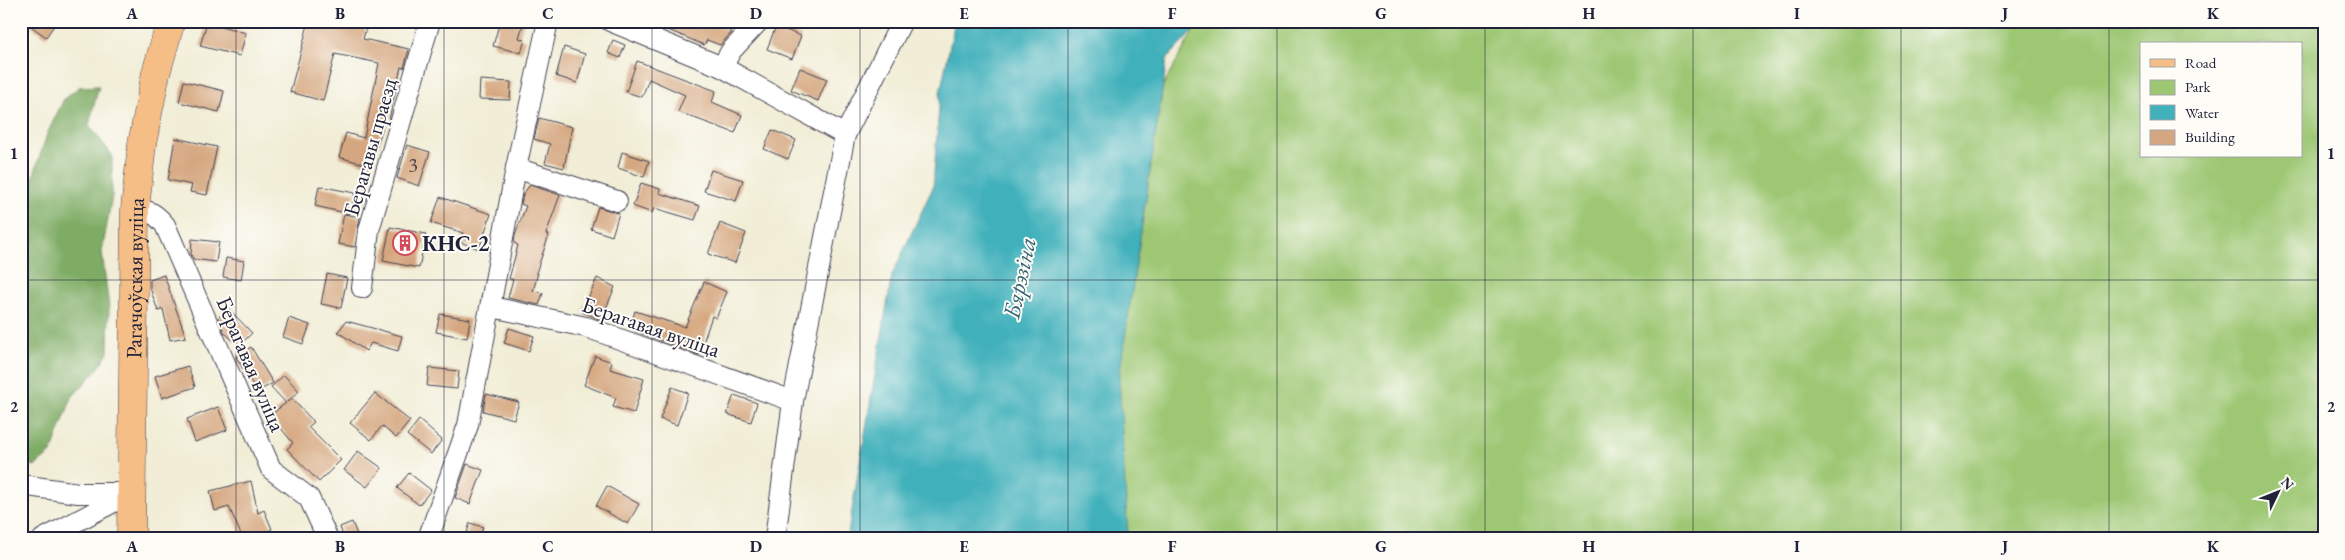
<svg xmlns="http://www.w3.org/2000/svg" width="2345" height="560" font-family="'EB Garamond',serif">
<rect width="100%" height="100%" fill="#fdfcf7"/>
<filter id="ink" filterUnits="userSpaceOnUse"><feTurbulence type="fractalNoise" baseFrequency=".02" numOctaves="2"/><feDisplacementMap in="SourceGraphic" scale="10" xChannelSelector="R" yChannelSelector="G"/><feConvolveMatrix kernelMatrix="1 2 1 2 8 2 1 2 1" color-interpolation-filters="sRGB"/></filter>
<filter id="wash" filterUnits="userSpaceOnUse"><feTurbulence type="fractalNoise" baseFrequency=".0096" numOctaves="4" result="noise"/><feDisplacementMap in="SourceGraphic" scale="20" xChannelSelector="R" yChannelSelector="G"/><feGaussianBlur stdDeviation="1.12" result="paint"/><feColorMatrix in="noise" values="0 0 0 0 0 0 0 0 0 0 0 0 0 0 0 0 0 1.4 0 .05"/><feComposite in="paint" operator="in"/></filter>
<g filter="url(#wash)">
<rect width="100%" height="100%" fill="#f1edd6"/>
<path fill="#9dc773" stroke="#607457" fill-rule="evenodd" d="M1199,21H2324V539H1116L1107,370L1161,89ZM2141,44H2301V156H2141Z"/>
<polygon fill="#7eac65" stroke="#506750" points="99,86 89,125 112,155 112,196 102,252 109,308 108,352 98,369 72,397 51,453 35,466 21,461 21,214 47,134 64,99 79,87"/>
<polygon fill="#40b0bb" stroke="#31697b" points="955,21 1202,21 1167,59 1119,377 1128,539 847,539 892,275 933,187 940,93"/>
<g id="blocks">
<g fill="#d5a780">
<polygon points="24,21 57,21 46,37"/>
<polygon points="309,21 368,21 363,39 409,49 404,68 401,67 388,124 384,123 371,166 339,157 346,133 364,138 379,63 335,54 323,101 290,92"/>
<polygon points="500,21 524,21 519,38 525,40 521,53 493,46"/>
<polygon points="647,21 706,21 732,32 720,45 707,40 704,45"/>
<polygon points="207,22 246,33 240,56 200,46"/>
<polygon points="776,26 801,36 792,59 767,49"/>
<polygon points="613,40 625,45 620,58 608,53"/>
<polygon points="564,47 585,54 577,83 556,76"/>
<polygon points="637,61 716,91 712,102 742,115 735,133 678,112 685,95 649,79 642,97 626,92"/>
<polygon points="800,68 827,79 818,101 791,90"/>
<polygon points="480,80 511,82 510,100 479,99"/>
<polygon points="184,81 224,91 219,112 179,102"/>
<polygon points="539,118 572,127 564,168 545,163 550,144 534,139"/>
<polygon points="772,130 796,140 788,159 764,149"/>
<polygon points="175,138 217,147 207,195 190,192 192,185 168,180"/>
<polygon points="407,145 430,152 419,186 397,178"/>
<polygon points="622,152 649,161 644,177 618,168"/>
<polygon points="711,170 743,180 736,201 704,191"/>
<polygon points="641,183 660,189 659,193 700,206 695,220 654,208 652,213 633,206"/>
<polygon points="530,185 560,195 546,234 549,235 536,273 538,273 533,291 543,293 539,305 508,298 513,279 509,279 518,245 514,243 515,235 526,206 521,204 523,194"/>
<polygon points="319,186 355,193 350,214 315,206"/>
<polygon points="440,197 491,214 479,249 460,242 463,233 431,223"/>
<polygon points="598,207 619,213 612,236 591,229"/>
<polygon points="344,214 360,217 355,247 338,244"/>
<polygon points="720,223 746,233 735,263 708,254"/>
<polygon points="390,227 426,234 419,268 383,261"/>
<polygon points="192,239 219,242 216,262 193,259 191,254"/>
<polygon points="226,258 244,261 241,280 223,277"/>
<polygon points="327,274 347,278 341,308 321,304"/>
<polygon points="164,275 186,337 170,340 163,309 158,311 150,288 150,280"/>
<polygon points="597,278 615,287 601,320 582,312"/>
<polygon points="704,282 727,292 716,318 712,316 699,355 634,331 635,326 631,325 635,311 685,327"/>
<polygon points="228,308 252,333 239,346 224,332 218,318"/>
<polygon points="440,314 470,319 467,338 436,332"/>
<polygon points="289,318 310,325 303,344 283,337"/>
<polygon points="346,321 402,336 398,351 371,343 366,351 338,332"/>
<polygon points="509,328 534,336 529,351 504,343"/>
<polygon points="251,347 273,383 257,392 236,357"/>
<polygon points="595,356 612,362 610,369 644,379 634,413 613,407 616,398 584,385"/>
<polygon points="188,366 195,387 162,398 155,376"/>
<polygon points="429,368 459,371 457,389 427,386"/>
<polygon points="284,375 299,391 287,402 292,399 314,422 308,427 341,460 319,482 287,449 293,443 270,415 286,403 271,387"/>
<polygon points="672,387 688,393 677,425 660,419"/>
<polygon points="375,393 410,421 396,438 382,426 371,440 350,423"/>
<polygon points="486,394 519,402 514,419 483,411"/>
<polygon points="734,395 757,403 751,422 727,414"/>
<polygon points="218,407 227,430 195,442 187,419"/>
<polygon points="419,420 442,440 431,454 407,435"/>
<polygon points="358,451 382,468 367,487 344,470"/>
<polygon points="467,464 483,470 470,504 455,498"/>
<polygon points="409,473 431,490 419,505 397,488"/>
<polygon points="251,481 258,513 264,510 272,529 251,539 243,539 229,507 215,511 210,491"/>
<polygon points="607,486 639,504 628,524 596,506"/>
<polygon points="352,522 359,539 344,539 340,527"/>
<polygon points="470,523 483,527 479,539 465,539"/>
</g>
</g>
</g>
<g filter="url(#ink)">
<use href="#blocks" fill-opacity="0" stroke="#414052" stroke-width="1"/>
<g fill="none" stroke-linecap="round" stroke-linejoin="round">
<defs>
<g id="street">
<polyline points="610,21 722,67 845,135"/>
<polyline points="722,67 731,51 759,21"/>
<polyline points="516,168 617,201"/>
<path d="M135,209C149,210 156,214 165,225L271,469L309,498L328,539"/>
<polyline points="362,288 369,230 430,21"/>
<polyline points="492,307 586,327 793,401"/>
<polyline points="21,485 78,493 131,493"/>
<polyline points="43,539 127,495"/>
<polyline points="428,539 468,425 516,168 548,21"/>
<polyline points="775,539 793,401 845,135 902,21"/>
</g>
<g id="primary">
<path id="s1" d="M131,539L135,209L142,144L156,73L171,21"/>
</g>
</defs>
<use href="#street" stroke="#414052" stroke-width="22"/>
<use href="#primary" stroke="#414052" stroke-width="29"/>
<use href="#street" stroke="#fff" stroke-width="20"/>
<use href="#primary" stroke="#f6be87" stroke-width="28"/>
</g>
</g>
<path fill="none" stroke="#22223b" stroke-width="1" stroke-opacity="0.55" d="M236,21V539M444,21V539M652,21V539M860,21V539M1068,21V539M1277,21V539M1485,21V539M1693,21V539M1901,21V539M2109,21V539M21,280H2324"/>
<defs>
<symbol id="building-ring" viewBox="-11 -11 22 22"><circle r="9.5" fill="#fdfcf7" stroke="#d1495b" stroke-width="1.5"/><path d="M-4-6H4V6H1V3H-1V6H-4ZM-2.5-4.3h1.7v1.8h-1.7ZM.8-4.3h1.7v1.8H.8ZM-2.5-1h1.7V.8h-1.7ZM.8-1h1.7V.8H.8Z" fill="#d1495b"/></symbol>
</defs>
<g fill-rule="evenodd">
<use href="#building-ring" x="391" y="229" width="28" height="28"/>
</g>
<g text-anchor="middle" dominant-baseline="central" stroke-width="4" stroke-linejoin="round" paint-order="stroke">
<g font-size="20" fill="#4f434c">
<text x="413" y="165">3</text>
</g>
<g font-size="22" fill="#22223b" stroke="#fdfcf7">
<text transform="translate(370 147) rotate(-74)">Берагавы праезд</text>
<text stroke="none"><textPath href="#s1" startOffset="261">Рагачоўская вуліца</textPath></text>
<text transform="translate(651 327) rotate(19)">Берагавая вуліца</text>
<text transform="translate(251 364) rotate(67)">Берагавая вуліца</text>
</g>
<g font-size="22" font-weight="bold" fill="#22223b" stroke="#fdfcf7" text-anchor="start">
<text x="422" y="243">КНС-2</text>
</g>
<g font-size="24" font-style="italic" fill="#306275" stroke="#fdfcf7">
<text transform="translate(1019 278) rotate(-78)">Бярэзіна</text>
</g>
</g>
<rect width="2345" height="560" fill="none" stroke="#fdfcf7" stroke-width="55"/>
<rect x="2140" y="42" width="162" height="115" fill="#fdfcf7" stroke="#a5a5ac"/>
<rect x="2150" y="59" width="25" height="8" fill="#f6be87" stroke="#a5a5ac"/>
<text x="2185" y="68" font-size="15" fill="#22223b">Road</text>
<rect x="2150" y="80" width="25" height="15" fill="#9dc773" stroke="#a5a5ac"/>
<text x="2185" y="92" font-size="15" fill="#22223b">Park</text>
<rect x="2150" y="105" width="25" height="15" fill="#40b0bb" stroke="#a5a5ac"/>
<text x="2185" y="118" font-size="15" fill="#22223b">Water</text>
<rect x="2150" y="130" width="25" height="15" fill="#d5a780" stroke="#a5a5ac"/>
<text x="2185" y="142" font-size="15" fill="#22223b">Building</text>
<g transform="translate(2278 492) rotate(47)" stroke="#fdfcf7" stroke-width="4" paint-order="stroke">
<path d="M0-4L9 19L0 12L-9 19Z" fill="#22223b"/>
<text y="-8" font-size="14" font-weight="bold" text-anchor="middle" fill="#22223b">N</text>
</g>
<rect x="28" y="28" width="2290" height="504" fill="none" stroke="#22223b" stroke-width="2"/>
<g font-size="16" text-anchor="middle" font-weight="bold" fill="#22223b">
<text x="132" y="19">A</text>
<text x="340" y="19">B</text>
<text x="548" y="19">C</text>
<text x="756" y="19">D</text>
<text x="964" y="19">E</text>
<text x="1172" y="19">F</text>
<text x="1381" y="19">G</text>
<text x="1589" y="19">H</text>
<text x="1797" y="19">I</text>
<text x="2005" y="19">J</text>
<text x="2213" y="19">K</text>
<text x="14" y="159">1</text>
<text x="2331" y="159">1</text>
<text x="14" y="412">2</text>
<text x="2331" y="412">2</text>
<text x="132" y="552">A</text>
<text x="340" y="552">B</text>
<text x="548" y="552">C</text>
<text x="756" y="552">D</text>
<text x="964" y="552">E</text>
<text x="1172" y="552">F</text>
<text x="1381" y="552">G</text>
<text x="1589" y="552">H</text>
<text x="1797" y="552">I</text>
<text x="2005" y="552">J</text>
<text x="2213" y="552">K</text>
</g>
</svg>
